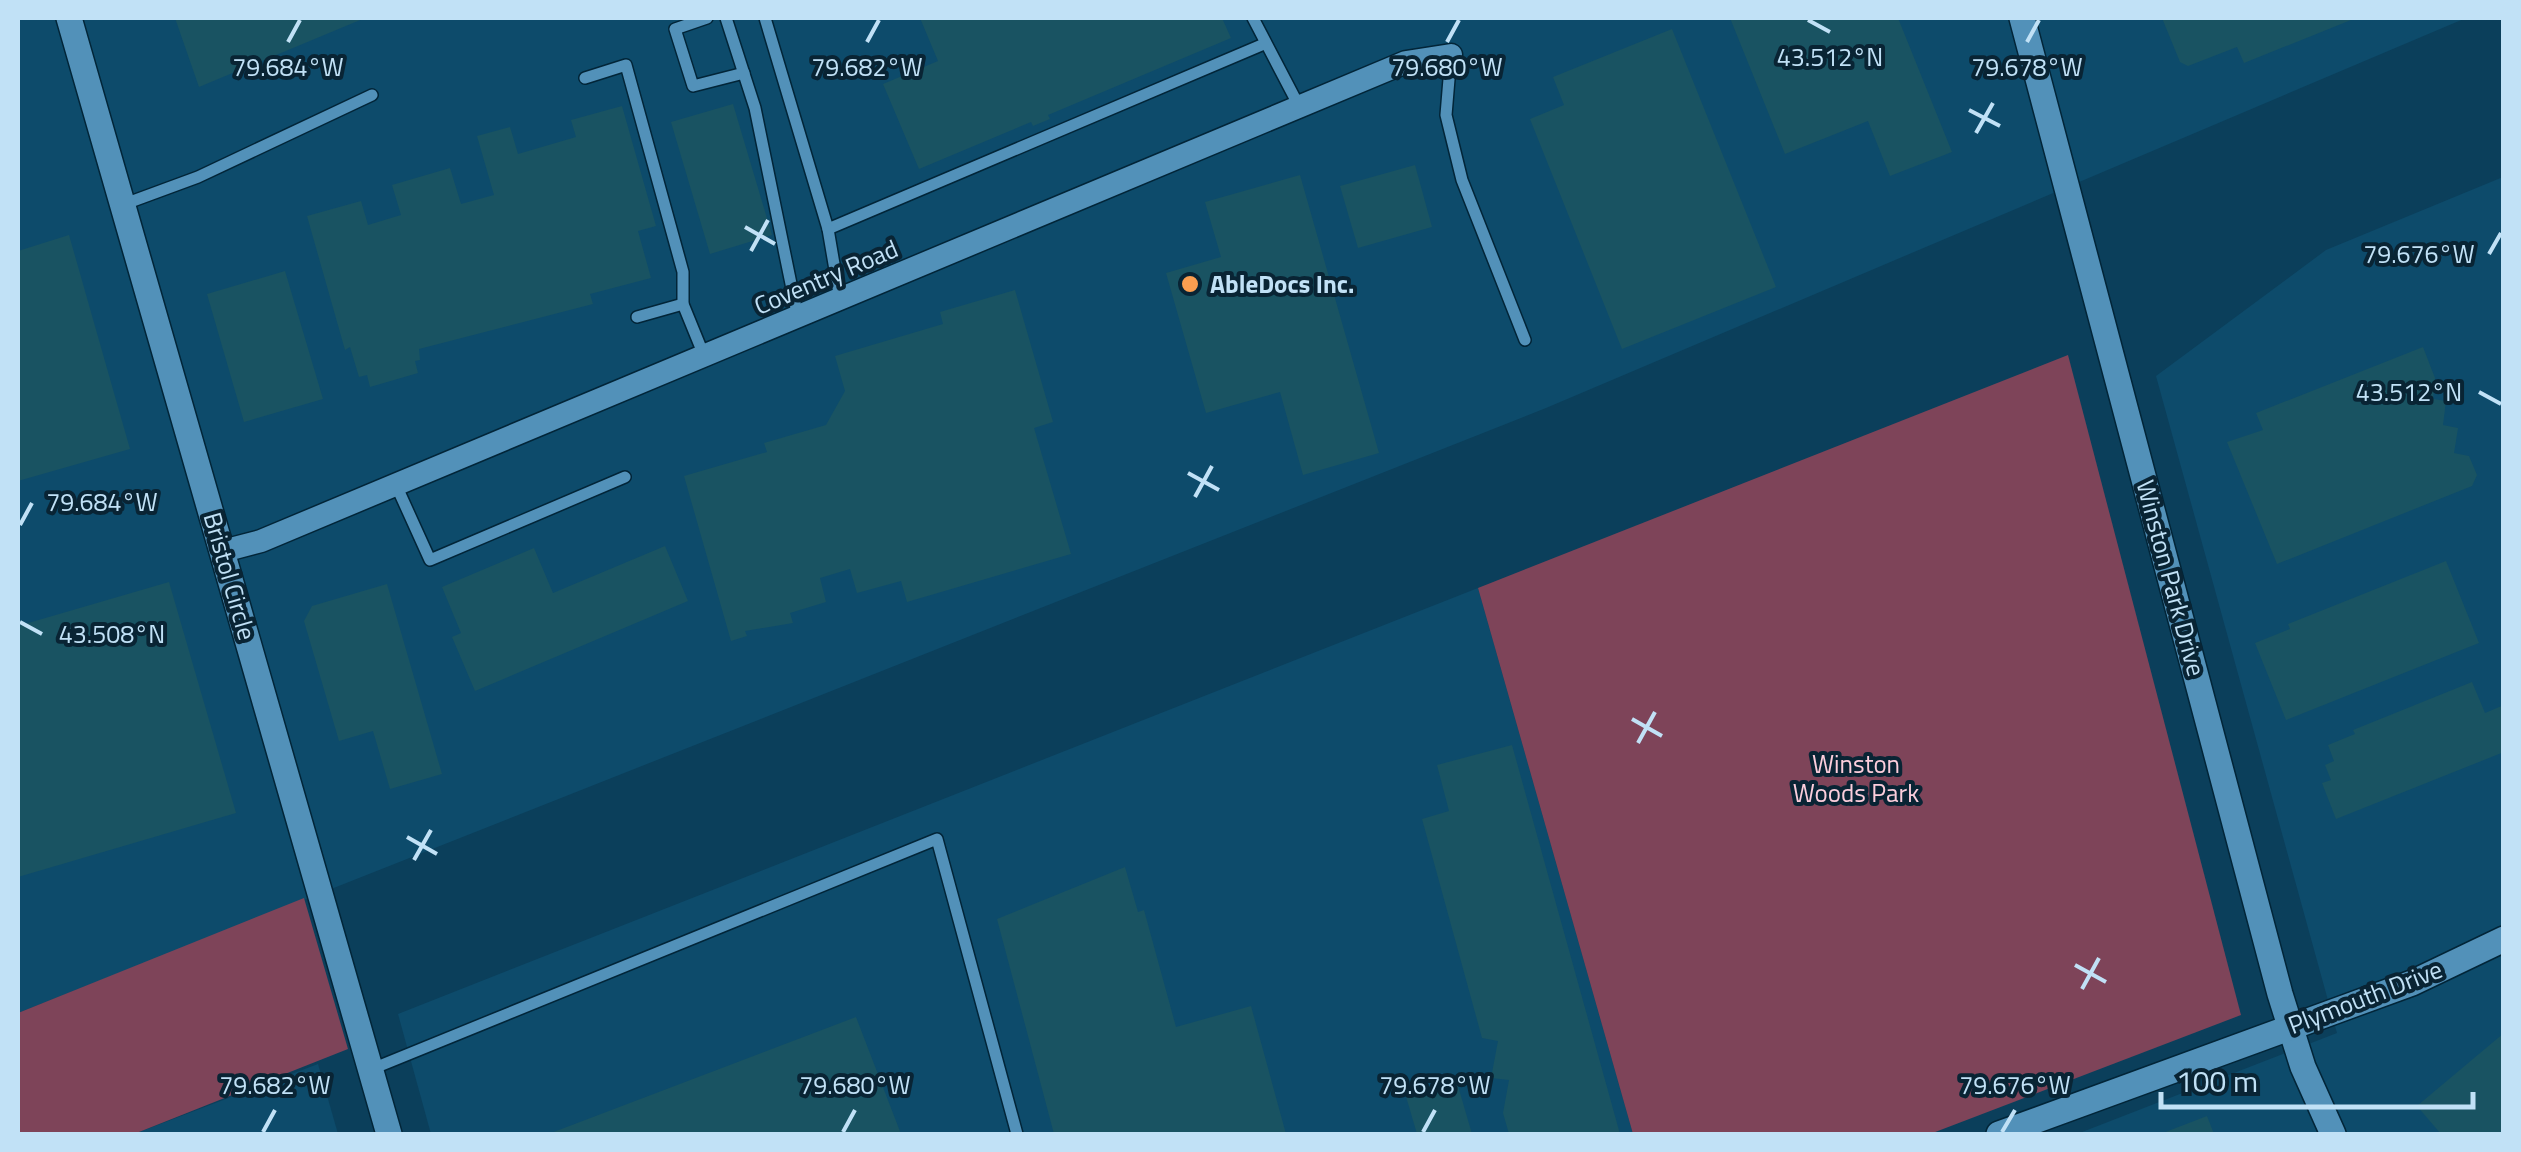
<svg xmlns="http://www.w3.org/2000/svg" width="2521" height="1152" font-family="'Titillium Web',sans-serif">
<rect width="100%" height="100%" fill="#0b3f5b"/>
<g fill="#0d4b6b">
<polygon points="18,18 2466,18 1546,408 18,1013"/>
<polygon points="2503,177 2503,1134 2077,1134 2337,1033 2156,376 2326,250"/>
<polygon points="1478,588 1633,1134 431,1134 398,1014"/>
<polygon points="318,1064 338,1134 134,1134"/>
</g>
<g fill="#7e4459">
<polygon points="2068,355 2241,1015 1930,1134 1633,1134 1478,588"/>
<polygon points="304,898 348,1049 134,1134 18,1134 18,1013"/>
</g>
<g fill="#195362">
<polygon points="175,18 365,18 199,87"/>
<polygon points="920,18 1222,18 1231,38 1048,115 1050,119 1033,126 1031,122 919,169 883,84 938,61"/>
<polygon points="1730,18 1898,18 1952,152 1890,176 1868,121 1785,154"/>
<polygon points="2162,18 2356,18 2244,63 2237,47 2188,66 2180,62"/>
<polygon points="1672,29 1776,287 1622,349 1530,119 1564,105 1553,77"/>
<polygon points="733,104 772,235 710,254 671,122"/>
<polygon points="622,106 656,226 638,231 651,278 590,294 593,304 419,349 420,360 415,361 418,373 370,387 367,375 359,377 350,347 345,350 307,216 361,201 368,225 401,215 392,185 450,168 461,204 494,195 477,136 510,127 518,154 576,137 571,120"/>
<polygon points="1415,165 1432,227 1358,248 1340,186"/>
<polygon points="1300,175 1379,453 1303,475 1280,392 1206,413 1166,273 1221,257 1205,202"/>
<polygon points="69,235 130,449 18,481 18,251"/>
<polygon points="285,271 323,399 244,422 207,294"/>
<polygon points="1015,290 1053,422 1034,428 1071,554 907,602 901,581 857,593 850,569 820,578 826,602 790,613 793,623 745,631 747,636 731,641 684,476 767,452 764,443 826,425 845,391 835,356 943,324 940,312"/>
<polygon points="2423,347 2435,378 2433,399 2446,401 2443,425 2458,428 2454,453 2469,456 2477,475 2472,486 2277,564 2227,442 2263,430 2256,413"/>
<polygon points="665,546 688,601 475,691 452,637 461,633 442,587 534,548 553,593"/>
<polygon points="2446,561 2479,643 2286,720 2255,643 2290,629 2288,624"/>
<polygon points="169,582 236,813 18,877 18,626"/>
<polygon points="387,584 442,774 390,789 373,731 339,741 304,621 312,606"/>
<polygon points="2472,682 2485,713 2504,705 2504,752 2336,819 2322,783 2331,780 2325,765 2334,761 2328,745 2355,734 2353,730"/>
<polygon points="1512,745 1620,1134 1509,1134 1503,1113 1509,1080 1491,1078 1498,1041 1482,1038 1422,819 1449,811 1437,765"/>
<polygon points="1125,867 1138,912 1144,910 1176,1027 1251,1006 1286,1134 1054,1134 997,919"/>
<polygon points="856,1017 901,1134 551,1134 551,1133"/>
<polygon points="2504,1033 2504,1134 2441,1134 2417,1106"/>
<polygon points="1456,1079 1472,1134 1417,1134 1405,1093"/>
<polygon points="2207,1116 2214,1134 2163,1134 2163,1133"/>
</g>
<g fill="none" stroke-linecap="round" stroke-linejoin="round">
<defs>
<g id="service">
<polyline points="707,18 675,29 693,86 744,73"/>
<polyline points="726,18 755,108 798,318"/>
<polyline points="765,18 828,229 1264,44"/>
<polyline points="1253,18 1300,108"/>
<polyline points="1451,55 1446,115 1462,180 1525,340"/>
<polyline points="585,78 626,65 683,272 683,304 705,358"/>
<polyline points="122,205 198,177 372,95"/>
<polyline points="828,229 840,299"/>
<polyline points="637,317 683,304"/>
<polyline points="396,485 430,560 625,477"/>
<polyline points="372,1069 937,839 1017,1134"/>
</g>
<polyline id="minor" points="223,551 261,541 1406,62 1451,55"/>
<g id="tertiary">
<polyline points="69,18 389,1134"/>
<polyline points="2022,18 2280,994 2303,1067 2333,1134"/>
<polyline points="1999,1134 2412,983 2504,939"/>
</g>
</defs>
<use href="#service" stroke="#022538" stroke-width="14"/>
<use href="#minor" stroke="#022538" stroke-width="25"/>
<use href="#tertiary" stroke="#022538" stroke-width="28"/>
<use href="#service" stroke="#5291b9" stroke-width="11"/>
<use href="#minor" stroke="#5291b9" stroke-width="22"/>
<use href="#tertiary" stroke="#5291b9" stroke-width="25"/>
</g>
<path fill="none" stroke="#c1e1f6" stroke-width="4" d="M1808,20L1830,32M288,42L300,20M867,42L879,20M1447,42L1459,20M2027,42L2039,20M1969,110L2000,126M1976,133L1993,103M745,227L775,244M751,251L768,220M2489,254L2501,233M2479,392L2501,404M1188,473L1219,490M1195,497L1212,466M20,525L32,503M20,622L42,634M1632,719L1662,736M1638,743L1655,712M407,837L437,854M414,860L431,830M2075,965L2106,982M2082,989L2099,958M263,1132L275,1110M843,1132L855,1110M1423,1132L1435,1110M2002,1132L2015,1110"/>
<circle fill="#fb9e50" stroke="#092434" stroke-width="4" cx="1190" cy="284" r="10"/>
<g text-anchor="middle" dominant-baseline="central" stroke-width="8" stroke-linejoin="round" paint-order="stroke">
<g font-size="25" fill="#c1e1f6" stroke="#092434">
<text transform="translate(826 277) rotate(-23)">Coventry Road</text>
<text transform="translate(230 576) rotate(74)">Bristol Circle</text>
<text transform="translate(2171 578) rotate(75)">Winston Park Drive</text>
<text transform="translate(2365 997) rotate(-21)">Plymouth Drive</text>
</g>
<g font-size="25" font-weight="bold" fill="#c1e1f6" stroke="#092434" text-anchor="start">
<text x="1210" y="284">AbleDocs Inc.</text>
</g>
<g font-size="25" fill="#fccedc" stroke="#092434">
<text x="1856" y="764">Winston<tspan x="1856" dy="29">Woods Park</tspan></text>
</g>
</g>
<g font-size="25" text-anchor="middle" fill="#c1e1f6" stroke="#092434" stroke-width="8" stroke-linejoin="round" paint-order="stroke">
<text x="1830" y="66">43.512°N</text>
<text x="288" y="76">79.684°W</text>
<text x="867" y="76">79.682°W</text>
<text x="1447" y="76">79.680°W</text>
<text x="2027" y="76">79.678°W</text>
<text x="2419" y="263">79.676°W</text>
<text x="2409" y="401">43.512°N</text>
<text x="102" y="511">79.684°W</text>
<text x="112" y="643">43.508°N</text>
<text x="275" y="1094">79.682°W</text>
<text x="855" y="1094">79.680°W</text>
<text x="1435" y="1094">79.678°W</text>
<text x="2015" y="1094">79.676°W</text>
</g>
<rect width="2521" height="1152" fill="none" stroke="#c1e1f6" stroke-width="40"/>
<path d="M2161 1092v15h312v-15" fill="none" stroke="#c1e1f6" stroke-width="5"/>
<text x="2176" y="1092" font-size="30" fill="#c1e1f6" stroke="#092434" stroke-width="8" paint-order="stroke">100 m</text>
</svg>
